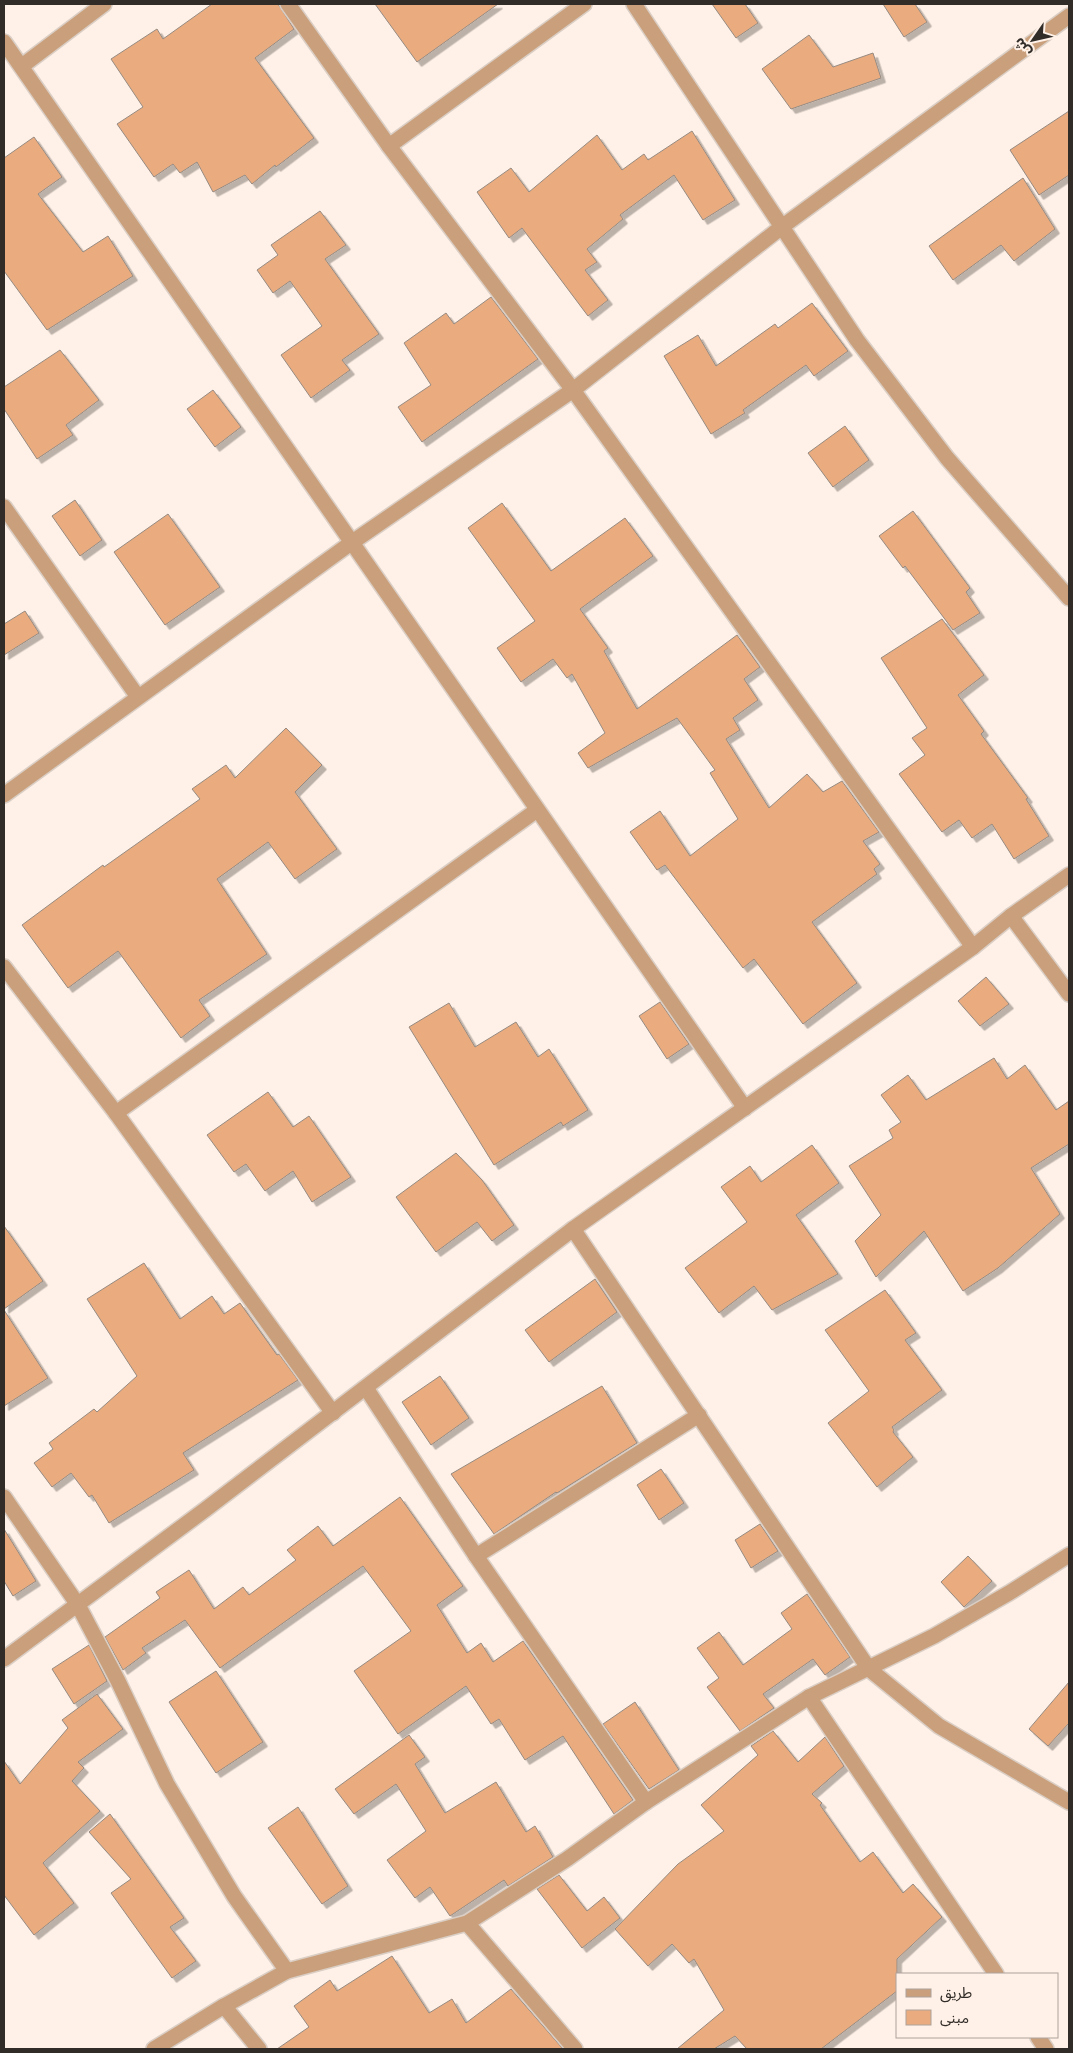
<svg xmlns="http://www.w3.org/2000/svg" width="1073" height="2053" font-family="'Source Serif 4','Noto Sans Arabic',serif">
<defs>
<filter id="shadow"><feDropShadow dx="4.5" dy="4.5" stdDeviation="0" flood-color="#0004"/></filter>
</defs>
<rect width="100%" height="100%" fill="#fff1e7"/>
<g fill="#eaac7e" stroke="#968a81" filter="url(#shadow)">
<polygon points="212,4 278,4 294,29 255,58 314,138 276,167 275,165 252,184 245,175 213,192 197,162 180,173 173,164 154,177 117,124 143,107 111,59 157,29 163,39"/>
<polygon points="375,4 498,4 417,62"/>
<polygon points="712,4 745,4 758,23 736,38"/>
<polygon points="883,4 915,4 927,22 904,37"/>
<polygon points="809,35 833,67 873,53 881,78 791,109 762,69"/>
<polygon points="1069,111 1069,175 1039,195 1010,150"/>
<polygon points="692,131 735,200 703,220 674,175 620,215 623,219 587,249 597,262 585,270 608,300 588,316 522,228 509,238 477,192 511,168 529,192 597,135 622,170 644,154 648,160"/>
<polygon points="34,137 62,177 38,194 83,252 108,236 133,276 47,330 4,271 4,158"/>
<polygon points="1023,178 1055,229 1014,261 1001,245 953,280 929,246"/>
<polygon points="320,211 346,245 325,259 379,334 342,360 350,370 311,398 281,355 322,326 290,281 273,293 257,270 278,255 271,245"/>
<polygon points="491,297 538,359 422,442 398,407 431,385 404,343 446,313 454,324"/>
<polygon points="812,303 848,351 814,376 806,365 743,410 745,413 711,434 664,356 698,335 716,366 775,324 778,328"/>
<polygon points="60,350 99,400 66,425 73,435 37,459 4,409 4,387"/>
<polygon points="213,390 241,427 215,447 187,409"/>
<polygon points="845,426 869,460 833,487 808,453"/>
<polygon points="75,500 102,540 80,556 52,516"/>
<polygon points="502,503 551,571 625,518 653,556 580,609 608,648 604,651 637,709 737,635 760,667 744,679 758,700 733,718 740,730 726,739 769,808 807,774 823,792 842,781 879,832 863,841 880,864 874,869 877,874 812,922 857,983 803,1024 754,959 743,968 665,865 657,870 630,832 660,811 690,856 738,819 710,773 715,770 677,718 588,768 578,753 605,733 572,674 567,678 553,659 521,682 497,648 535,621 468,528"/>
<polygon points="913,511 970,588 966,592 980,613 953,630 905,566 903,568 879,536"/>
<polygon points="168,514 220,587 165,625 114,552"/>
<polygon points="25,611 39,633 4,655 4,624"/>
<polygon points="942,619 984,675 958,695 984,731 981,734 1028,798 1026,799 1049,836 1014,859 992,824 972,838 959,820 942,832 899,774 925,755 912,738 927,728 881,658"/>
<polygon points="286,728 322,765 295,792 337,849 295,879 268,842 217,879 267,954 199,1000 210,1016 181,1038 118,951 68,988 22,925 103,865 104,867 200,799 192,789 226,765 235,778"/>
<polygon points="986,977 1009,1004 980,1026 958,1001"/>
<polygon points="660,1002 689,1044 667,1059 639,1016"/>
<polygon points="449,1003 475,1047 516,1022 538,1057 549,1049 588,1110 563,1126 561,1122 494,1165 409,1027"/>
<polygon points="994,1058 1007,1079 1025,1065 1056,1110 1069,1101 1069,1144 1031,1168 1060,1214 998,1268 963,1291 924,1231 876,1277 855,1241 881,1215 849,1166 893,1138 889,1130 901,1122 881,1095 908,1075 926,1100"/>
<polygon points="268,1092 293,1127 309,1116 351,1177 312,1202 293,1171 265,1191 246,1164 234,1172 207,1135"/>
<polygon points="812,1145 839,1183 796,1215 838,1274 772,1310 754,1286 719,1313 685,1268 747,1222 721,1187 750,1166 761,1182"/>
<polygon points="456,1153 482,1180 514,1225 492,1241 477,1222 436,1252 396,1197"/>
<polygon points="4,1226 43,1281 4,1309"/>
<polygon points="144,1263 180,1319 212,1296 224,1314 240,1303 277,1355 279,1354 298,1380 183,1453 194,1470 109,1523 92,1495 89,1497 71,1473 52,1487 34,1463 53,1449 49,1443 94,1409 97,1412 137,1376 87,1299"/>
<polygon points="595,1279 617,1312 549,1362 525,1330"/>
<polygon points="885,1290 916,1333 905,1340 942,1390 892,1427 894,1430 893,1432 913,1457 877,1487 828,1423 869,1391 825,1330"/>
<polygon points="4,1310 48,1378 4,1406"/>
<polygon points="440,1376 469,1418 431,1445 402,1402"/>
<polygon points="602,1386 637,1443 557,1493 556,1492 494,1534 451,1474"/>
<polygon points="661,1469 684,1503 659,1520 637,1485"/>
<polygon points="400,1497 463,1586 437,1605 467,1653 481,1643 493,1662 523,1641 633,1800 614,1814 563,1736 525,1760 499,1719 491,1724 466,1686 398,1734 354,1671 411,1631 363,1566 220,1668 185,1620 142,1648 146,1653 123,1670 105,1637 160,1598 156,1592 189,1570 214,1609 243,1587 249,1595 296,1560 287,1550 318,1526 333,1546"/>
<polygon points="760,1524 778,1551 751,1568 735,1540"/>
<polygon points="4,1529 36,1581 13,1596 4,1581"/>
<polygon points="968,1556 992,1581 964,1607 941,1582"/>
<polygon points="807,1594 850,1657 825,1675 813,1659 763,1694 774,1708 740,1731 707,1687 719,1678 697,1648 719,1632 743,1665 792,1629 781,1613"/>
<polygon points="89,1645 107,1681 74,1704 52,1669"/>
<polygon points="216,1671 263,1742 216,1773 169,1702"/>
<polygon points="1069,1682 1069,1723 1048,1746 1029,1729"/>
<polygon points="97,1694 123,1729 78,1762 84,1768 72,1781 100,1811 43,1863 74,1903 34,1935 4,1895 4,1761 20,1784 68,1728 62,1720"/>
<polygon points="635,1702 679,1770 649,1789 603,1724"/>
<polygon points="773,1731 798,1762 825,1737 844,1766 812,1794 822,1803 820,1805 860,1862 873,1852 903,1893 913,1884 942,1917 897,1959 897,1991 821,2049 747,2049 735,2036 714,2049 677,2049 724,2010 694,1959 689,1963 672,1944 648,1966 615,1929 678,1864 724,1831 701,1805 758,1755 751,1746"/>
<polygon points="409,1735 425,1757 415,1764 445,1813 496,1782 526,1832 535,1826 553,1857 508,1886 504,1880 450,1916 430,1887 415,1898 387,1860 426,1831 396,1784 354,1814 335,1789"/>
<polygon points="298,1807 348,1886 322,1904 268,1828"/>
<polygon points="110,1814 184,1918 170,1927 196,1961 172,1978 111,1893 131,1879 89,1832"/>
<polygon points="559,1875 587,1911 604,1897 620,1918 582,1948 537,1889"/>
<polygon points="392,1956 429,2013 452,1999 466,2023 511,1989 563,2049 277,2049 309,2027 294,2006 330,1980 337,1991"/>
</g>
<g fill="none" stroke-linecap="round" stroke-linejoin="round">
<defs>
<g id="street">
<polyline points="288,4 389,146 573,390 973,947"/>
<polyline points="634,4 857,340 947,458 1069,598"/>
<polyline points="4,42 745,1108"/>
<polyline points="22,66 104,4"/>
<polyline points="389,146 584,4"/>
<polyline points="4,507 138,697"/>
<polyline points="4,795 351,543 573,390 783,226 1069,16"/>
<polyline points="1011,916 1069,994"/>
<polyline points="4,967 116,1113 333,1413"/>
<polyline points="116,1113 537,810"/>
<polyline points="573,1229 869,1669 939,1726 1069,1802"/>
<polyline points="366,1388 476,1556 699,1415"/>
<polyline points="4,1497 78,1605 118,1681 167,1784 234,1896 287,1971 467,1923 567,1859 646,1802 809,1697 934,1636 1009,1593 1069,1555"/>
<polyline points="476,1556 646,1802"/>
<polyline points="4,1659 206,1509 573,1229 973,947 1011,916 1069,875"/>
<polyline points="809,1697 996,1974"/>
<polyline points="467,1923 575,2049"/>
<polyline points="224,2006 259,2049"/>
<polyline points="1038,2037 1046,2049"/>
<polyline points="154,2049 224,2006 287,1971"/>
</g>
</defs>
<use href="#street" stroke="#dacec5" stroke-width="18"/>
<use href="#street" stroke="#caa07c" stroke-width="15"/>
</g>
<rect width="1073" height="2053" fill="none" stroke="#312c28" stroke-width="10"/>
<rect x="896" y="1973" width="162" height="65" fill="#fff1e7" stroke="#ada29b"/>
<rect x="906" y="1989" width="25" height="8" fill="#caa07c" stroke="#ada29b"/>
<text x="940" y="1998" font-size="15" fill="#312c28">طريق</text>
<rect x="906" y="2010" width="25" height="15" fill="#eaac7e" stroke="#ada29b"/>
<text x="940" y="2023" font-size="15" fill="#312c28">مبنى</text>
<g transform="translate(1033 40) rotate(236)" stroke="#fff1e7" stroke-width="4" paint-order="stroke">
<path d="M0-4L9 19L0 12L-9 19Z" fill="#312c28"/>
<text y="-8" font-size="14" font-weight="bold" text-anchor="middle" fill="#312c28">ش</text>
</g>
</svg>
